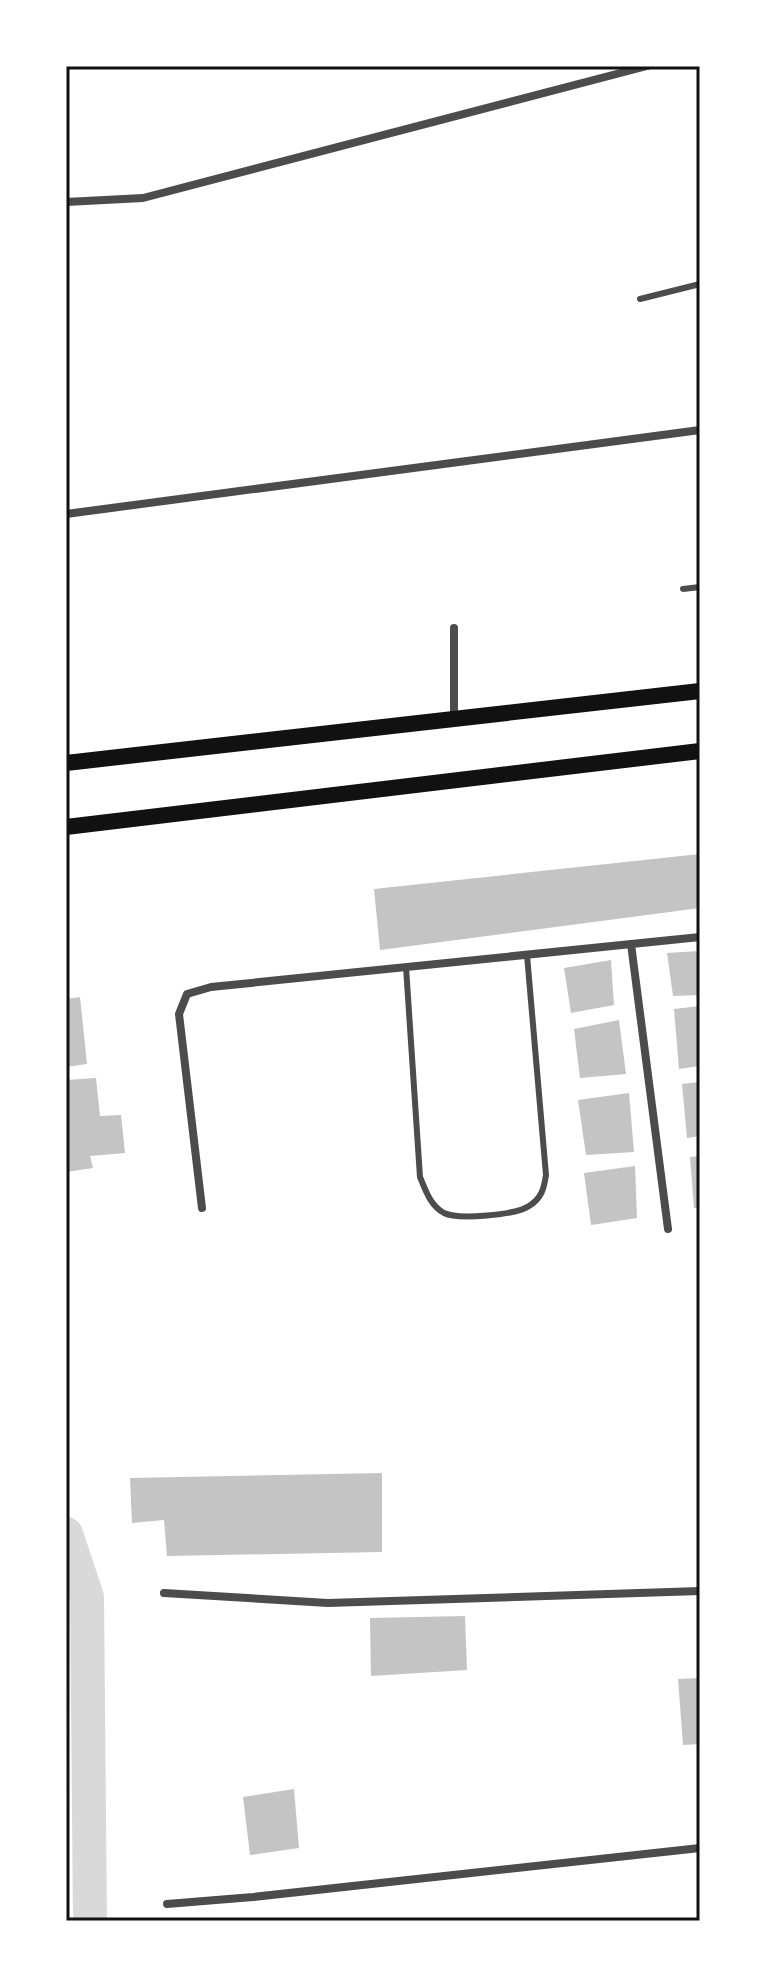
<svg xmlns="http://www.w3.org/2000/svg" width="766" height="1987" font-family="'Zilla Slab',serif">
<rect width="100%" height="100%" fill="#fff"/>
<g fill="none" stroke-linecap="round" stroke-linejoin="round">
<polyline stroke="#d9d9d9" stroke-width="34" points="66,1534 87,1597 90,1921"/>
</g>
<g fill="#c4c4c4">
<polygon points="700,854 700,908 380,950 374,889"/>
<polygon points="700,951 700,995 673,996 667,953"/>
<polygon points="611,960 614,1005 571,1013 564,968"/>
<polygon points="80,997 87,1064 66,1067 66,999"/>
<polygon points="700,1006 700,1066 679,1069 674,1009"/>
<polygon points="619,1020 626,1074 580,1078 574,1029"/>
<polygon points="96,1078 100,1116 121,1115 125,1153 90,1156 93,1168 66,1172 66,1080"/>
<polygon points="700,1082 700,1136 687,1138 682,1084"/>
<polygon points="629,1093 634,1152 586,1155 578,1100"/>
<polygon points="700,1156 700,1208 694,1208 690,1157"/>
<polygon points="635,1166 637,1218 591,1225 584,1173"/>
<polygon points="382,1473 382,1552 167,1556 164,1520 132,1523 130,1478"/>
<polygon points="465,1616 467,1670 371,1676 370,1618"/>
<polygon points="700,1678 700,1744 683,1745 678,1679"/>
<polygon points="294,1789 299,1848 250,1855 243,1797"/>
</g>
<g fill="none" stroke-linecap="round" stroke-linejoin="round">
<g stroke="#4c4c4c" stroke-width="6">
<polyline points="640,299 700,284"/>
<polyline points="683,589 700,587"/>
<path d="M406,967L420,1177C426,1191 430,1205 444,1213C458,1220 516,1215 529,1206C542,1198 544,1188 546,1175L527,955"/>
</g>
<g stroke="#4c4c4c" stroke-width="8">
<polyline points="66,202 143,198 647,66"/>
<polyline points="66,514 700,430"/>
<polyline points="454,718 454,628"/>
<polyline points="631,944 668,1229"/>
<polyline points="202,1208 179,1014 187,994 211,987 700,937"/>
<polyline points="164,1593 328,1603 700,1591"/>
<polyline points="167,1904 253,1897 700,1848"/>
</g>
<g stroke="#111" stroke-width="16">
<polyline points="66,763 700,691"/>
<polyline points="66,827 700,751"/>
</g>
</g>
<rect width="766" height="1987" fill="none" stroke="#ffffff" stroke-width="136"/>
<rect x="68" y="68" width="630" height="1851" fill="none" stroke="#111" stroke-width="3"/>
</svg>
